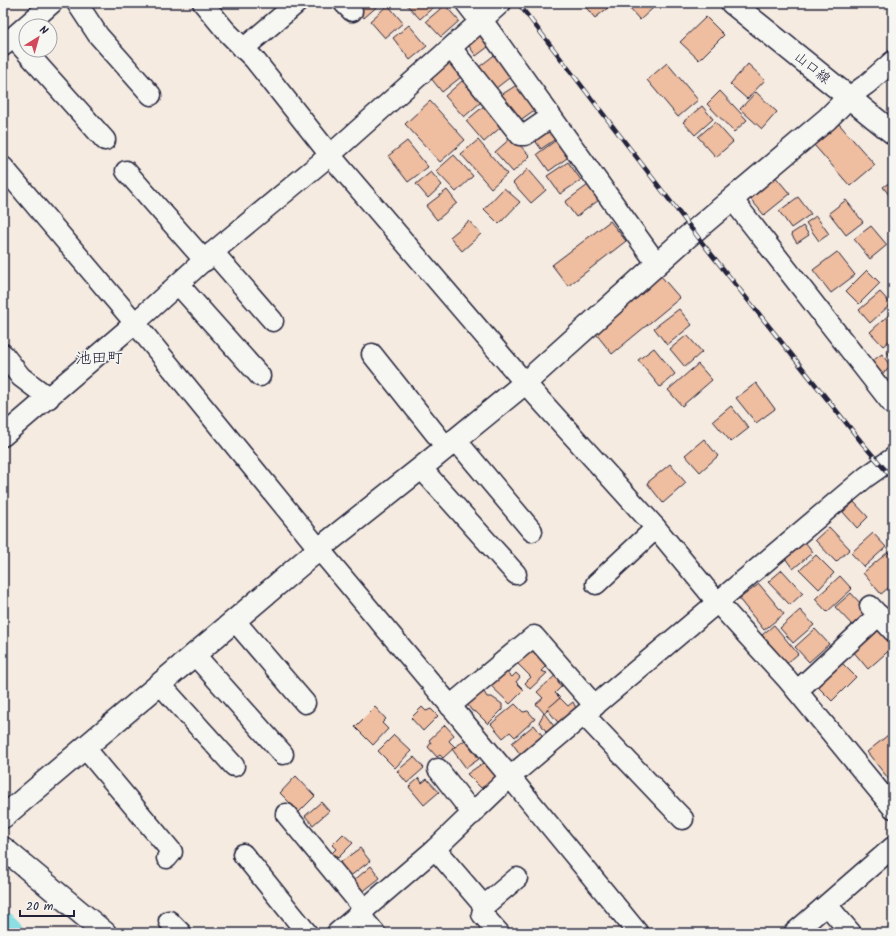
<svg xmlns="http://www.w3.org/2000/svg" width="896" height="936" font-family="Kalam,'Klee One',sans-serif">
<rect width="100%" height="100%" fill="#f5ebe1"/>
<filter id="ink" filterUnits="userSpaceOnUse"><feTurbulence type="fractalNoise" baseFrequency=".025" numOctaves="2"/><feDisplacementMap in="SourceGraphic" scale="8" xChannelSelector="R" yChannelSelector="G"/><feConvolveMatrix kernelMatrix="1 2 1 2 8 2 1 2 1" color-interpolation-filters="sRGB"/></filter>
<g filter="url(#ink)">
<g fill="none" stroke-linecap="round" stroke-linejoin="round">
<polyline stroke="#8cdee2" stroke-width="33" points="3,929 7,933"/>
</g>
<g fill="#efbd9f" stroke="#22223b">
<polygon points="351,3 381,3 364,18"/>
<polygon points="410,3 438,3 420,19 407,5"/>
<polygon points="582,3 614,3 595,18"/>
<polygon points="634,3 649,3 653,8 640,20 629,8"/>
<polygon points="388,5 403,23 385,38 370,21"/>
<polygon points="445,5 459,21 441,37 426,21"/>
<polygon points="706,17 724,35 699,60 680,42"/>
<polygon points="409,25 427,46 410,60 393,38"/>
<polygon points="479,27 492,44 476,56 464,39"/>
<polygon points="497,53 513,75 491,92 475,70"/>
<polygon points="445,57 461,77 442,92 426,72"/>
<polygon points="667,63 698,100 678,117 647,80"/>
<polygon points="748,64 765,80 747,99 730,84"/>
<polygon points="462,81 481,102 464,117 445,96"/>
<polygon points="523,81 540,106 519,121 501,95"/>
<polygon points="720,91 747,120 734,132 707,104"/>
<polygon points="756,92 777,112 762,129 740,109"/>
<polygon points="430,101 465,140 440,162 405,124"/>
<polygon points="484,106 501,127 484,142 466,121"/>
<polygon points="702,106 713,119 695,135 683,122"/>
<polygon points="550,121 560,136 541,149 531,135"/>
<polygon points="715,122 733,142 716,157 698,137"/>
<polygon points="839,124 875,165 850,186 814,145"/>
<polygon points="562,136 574,153 549,171 537,154"/>
<polygon points="512,137 530,156 513,172 495,152"/>
<polygon points="478,140 507,174 491,188 461,154"/>
<polygon points="407,141 428,167 408,182 388,156"/>
<polygon points="454,155 473,176 456,192 436,171"/>
<polygon points="568,162 581,180 560,194 547,176"/>
<polygon points="528,169 546,190 531,203 513,183"/>
<polygon points="431,172 442,185 428,198 416,184"/>
<polygon points="774,175 790,194 764,215 748,196"/>
<polygon points="893,180 893,200 883,187"/>
<polygon points="588,185 599,200 576,217 565,202"/>
<polygon points="504,188 520,202 499,224 484,209"/>
<polygon points="447,190 457,203 437,220 426,206"/>
<polygon points="798,197 811,214 791,228 779,211"/>
<polygon points="846,200 863,222 846,235 829,213"/>
<polygon points="816,216 829,234 819,241 806,223"/>
<polygon points="469,221 481,234 462,251 450,237"/>
<polygon points="610,221 626,241 568,286 552,265"/>
<polygon points="803,226 809,235 797,243 791,234"/>
<polygon points="871,226 887,245 870,259 854,239"/>
<polygon points="837,252 855,275 831,293 813,270"/>
<polygon points="867,270 880,283 859,304 846,291"/>
<polygon points="660,275 680,298 612,354 593,330"/>
<polygon points="880,292 891,304 870,323 859,310"/>
<polygon points="679,309 692,325 667,345 654,328"/>
<polygon points="893,311 893,338 883,346 870,332"/>
<polygon points="687,335 702,352 685,367 670,349"/>
<polygon points="893,345 893,359 886,351"/>
<polygon points="654,348 675,374 660,387 638,360"/>
<polygon points="882,354 891,367 880,375 871,362"/>
<polygon points="698,364 712,380 682,406 668,390"/>
<polygon points="756,383 775,409 756,423 736,398"/>
<polygon points="731,406 749,428 731,442 713,421"/>
<polygon points="704,439 718,456 700,472 685,455"/>
<polygon points="670,464 686,483 663,503 647,483"/>
<polygon points="854,502 868,517 857,528 843,512"/>
<polygon points="829,527 850,549 836,562 815,540"/>
<polygon points="873,533 886,547 864,567 851,553"/>
<polygon points="805,542 813,552 793,569 785,558"/>
<polygon points="888,552 893,558 893,584 881,594 863,573"/>
<polygon points="816,555 834,573 819,589 800,570"/>
<polygon points="782,570 803,593 790,605 768,582"/>
<polygon points="840,576 852,589 827,612 815,599"/>
<polygon points="759,584 784,614 764,630 739,599"/>
<polygon points="851,593 869,613 854,627 835,607"/>
<polygon points="800,610 814,625 793,643 780,628"/>
<polygon points="774,625 798,654 786,664 762,635"/>
<polygon points="878,628 893,647 868,669 852,650"/>
<polygon points="815,629 829,644 809,662 795,647"/>
<polygon points="530,646 548,664 541,671 547,673 530,689 525,683 531,677 515,661"/>
<polygon points="840,661 856,677 832,701 816,685"/>
<polygon points="502,668 512,677 516,673 520,677 516,682 524,690 510,704 488,683"/>
<polygon points="558,673 558,683 562,686 555,693 560,698 544,713 536,704 543,698 537,692"/>
<polygon points="482,689 487,697 492,697 502,704 502,710 488,724 476,712 472,711 467,704 478,696 476,693"/>
<polygon points="560,698 568,706 573,702 578,712 561,726 547,709"/>
<polygon points="515,704 523,712 528,711 535,719 515,737 510,732 503,738 491,724"/>
<polygon points="375,707 386,719 382,723 388,729 373,745 355,727"/>
<polygon points="422,707 426,711 431,709 438,716 423,731 411,718"/>
<polygon points="544,713 556,729 549,735 539,722"/>
<polygon points="445,725 454,735 449,741 455,747 443,758 440,755 437,757 428,747 431,743 429,740"/>
<polygon points="534,725 545,739 523,758 512,743"/>
<polygon points="893,731 893,780 891,782 867,752"/>
<polygon points="394,735 411,751 395,768 378,751"/>
<polygon points="465,740 479,759 466,768 452,749"/>
<polygon points="414,757 424,768 407,783 397,771"/>
<polygon points="483,763 498,778 481,788 467,774"/>
<polygon points="296,776 315,796 299,812 280,793"/>
<polygon points="419,778 422,783 427,779 439,792 424,805 409,787"/>
<polygon points="321,802 329,811 313,825 305,816"/>
<polygon points="343,834 353,843 338,858 332,853 336,849 332,845"/>
<polygon points="360,848 370,861 349,877 338,864"/>
<polygon points="371,866 380,878 361,893 352,882"/>
</g>
<g fill="none" stroke-linecap="round" stroke-linejoin="round">
<defs>
<g id="minor">
<polyline points="77,3 98,35 151,95"/>
<polyline points="203,3 226,31 254,59 330,155 525,383 656,528 717,602 787,679 893,808"/>
<polyline points="344,3 352,11"/>
<polyline points="466,3 480,21"/>
<polyline points="482,20 657,264"/>
<polyline points="13,37 105,140"/>
<polyline points="3,46 52,3"/>
<polyline points="451,48 520,135 525,135 551,117"/>
<polyline points="243,49 297,3"/>
<polyline points="849,97 867,84 893,61"/>
<polyline points="3,167 135,323 319,549 510,777 638,933"/>
<polyline points="126,171 205,261"/>
<polyline points="732,199 893,405"/>
<polyline points="213,252 273,321"/>
<polyline points="178,284 260,376"/>
<polyline points="3,354 21,377 49,398"/>
<polyline points="372,354 446,447"/>
<polyline points="3,436 135,323 213,252 330,155 501,3"/>
<polyline points="455,439 532,531"/>
<polyline points="421,468 516,574"/>
<polyline points="596,584 656,528"/>
<polyline points="870,606 893,631"/>
<polyline points="235,621 305,703"/>
<polyline points="194,654 283,754"/>
<polyline points="160,684 234,766"/>
<polyline points="797,691 879,615"/>
<polyline points="450,706 534,636 595,706"/>
<polyline points="584,715 683,819"/>
<polyline points="85,748 172,852 167,858"/>
<polyline points="438,769 473,814"/>
<polyline points="286,814 365,910"/>
<polyline points="435,849 484,906"/>
<polyline points="243,854 307,933"/>
<polyline points="827,905 851,933"/>
<polyline points="359,914 375,933"/>
<polyline points="169,921 181,933"/>
<polyline points="337,933 435,849 510,777 866,477 893,458"/>
<polyline points="499,933 482,914 484,906 517,878"/>
<polyline points="794,933 893,847"/>
</g>
<g id="tertiary">
<polyline points="732,3 893,133"/>
<polyline points="3,817 319,549 421,468 525,383 686,238 827,119 849,97"/>
<polyline points="3,848 105,933"/>
</g>
</defs>
<use href="#minor" stroke="#22223b" stroke-width="23"/>
<use href="#tertiary" stroke="#22223b" stroke-width="25"/>
<use href="#minor" stroke="#f6f6f2" stroke-width="20"/>
<use href="#tertiary" stroke="#f6f6f2" stroke-width="22"/>
<defs>
<polyline id="rail" points="518,3 704,245 863,444 893,479"/>
</defs>
<use href="#rail" stroke="#22223b" stroke-width="4.5"/>
<use href="#rail" stroke="#f6f6f2" stroke-width="3" stroke-dasharray="9" stroke-linecap="butt"/>
</g>
</g>
<g text-anchor="middle" dominant-baseline="central" stroke-width="3" stroke-linejoin="round" paint-order="stroke">
<g font-size="14" fill="#22223b" stroke="#f6f6f2">
<text transform="translate(812 68) rotate(39)">山口線</text>
</g>
<g font-size="16" fill="#22223b" stroke="#f6f6f2">
<text x="99" y="358">池田町</text>
</g>
</g>
<rect width="896" height="936" fill="none" stroke="#f6f6f2" stroke-width="16"/>
<rect x="8" y="8" width="880" height="920" fill="none" stroke="#22223b" stroke-width="1.5" filter="url(#ink)"/>
<g transform="translate(38 38) rotate(37)"><circle r="19" fill="#f6f6f2" stroke="#a1a1a9"/>
<path d="M0-3L7 15L0 10L-7 15Z" fill="#d1495b"/>
<text y="-6" font-size="11" font-weight="bold" text-anchor="middle" fill="#22223b">N</text>
</g>
<path d="M20 910v6h54v-6" fill="none" stroke="#22223b" stroke-width="2"/>
<text x="26" y="910" font-size="12" fill="#22223b" stroke="#f6f6f2" stroke-width="3" paint-order="stroke">20 m</text>
</svg>
